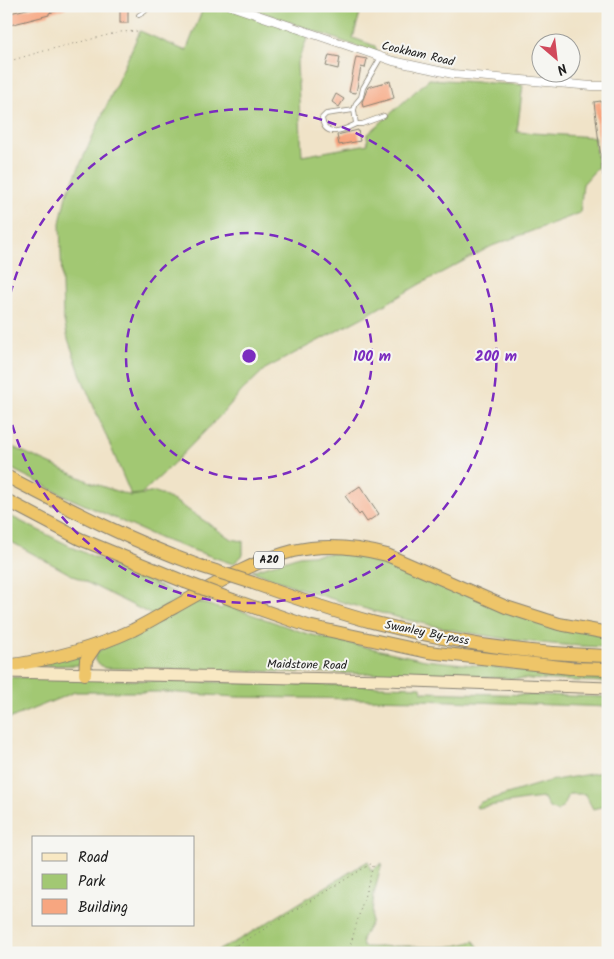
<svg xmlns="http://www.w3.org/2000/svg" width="614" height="959" font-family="Kalam,sans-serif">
<rect width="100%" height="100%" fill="#f6f6f2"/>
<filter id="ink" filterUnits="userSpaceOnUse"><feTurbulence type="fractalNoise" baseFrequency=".02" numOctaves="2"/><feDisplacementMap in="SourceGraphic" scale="10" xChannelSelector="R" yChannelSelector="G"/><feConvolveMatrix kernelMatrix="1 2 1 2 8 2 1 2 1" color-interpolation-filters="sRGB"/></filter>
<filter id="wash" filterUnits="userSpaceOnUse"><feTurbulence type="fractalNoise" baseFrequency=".0096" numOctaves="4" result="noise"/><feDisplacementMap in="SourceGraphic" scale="20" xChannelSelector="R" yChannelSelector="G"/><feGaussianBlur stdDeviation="1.12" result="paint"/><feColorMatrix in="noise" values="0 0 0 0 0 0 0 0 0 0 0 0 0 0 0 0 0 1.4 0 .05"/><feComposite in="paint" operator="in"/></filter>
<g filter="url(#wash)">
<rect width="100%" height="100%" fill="#f0e3c8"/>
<g fill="#a2c873" stroke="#5f7248">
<polygon points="204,6 230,6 309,34 297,63 302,156 368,144 367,135 429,79 523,85 517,132 594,137 598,167 583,184 580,213 492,246 420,284 367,315 265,369 242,391 221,415 164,473 141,494 131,495 83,381 68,339 63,316 60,223 66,196 140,31 186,51"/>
<polygon points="245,6 362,6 353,38 375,46 378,54"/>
<polygon points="6,444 95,484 131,496 156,492 178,503 231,539 243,541 243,555 233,564 161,539 65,496 6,466"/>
<polygon points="6,514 76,549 185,597 152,615 70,574 6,539"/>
<path d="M337,553L376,557L608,638V647C488,645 364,614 252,571L299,556Z"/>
<polygon points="197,601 221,609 225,605 308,634 425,660 550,673 608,676 608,682 386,674 104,668 95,660 95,656 98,651"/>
<polygon points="82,650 83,665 35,666"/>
<polygon points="6,677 421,687 422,692 608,697 608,707 422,700 236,697 165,692 75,692 6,720"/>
<polygon points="608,771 608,805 593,809 585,794 569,794 565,804 558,811 549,808 544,798 525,800 477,808 476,806 481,802 549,781"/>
<path d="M368,861L371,871L382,863L374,894L371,923L362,939L363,947C376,948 389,946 403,946C426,946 451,950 474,941L481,950L480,953H228L236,948L227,953H213L242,938Z"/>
</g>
<g id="blocks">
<g fill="#f7a680">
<polygon points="39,6 65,6 66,8 49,13 49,15 6,26 6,14"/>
<rect x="120" y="6" width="8" height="17"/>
<polygon points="329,55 340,57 338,69 326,66"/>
<polygon points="356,57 367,59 365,68 361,67 356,93 349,92"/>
<polygon points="390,81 394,98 363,107 362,102 368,87"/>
<polygon points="336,94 344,99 339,107 332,102"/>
<polygon points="601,101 608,158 608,176 603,176 594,102"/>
<polygon points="358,130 360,141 339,145 337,135"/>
<polygon points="360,486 379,514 367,522 361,513 359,515 345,496"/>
</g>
</g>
</g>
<g filter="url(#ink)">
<use href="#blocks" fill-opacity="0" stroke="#868072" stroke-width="1"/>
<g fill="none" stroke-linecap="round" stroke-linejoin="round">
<defs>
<g id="service">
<polyline points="139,15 144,12 150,6"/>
<polyline points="381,57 363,88 361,97 356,103 354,110 356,124 362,124 384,116"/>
<path d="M354,110L326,114L322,118C324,139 344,130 356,124"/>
</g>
<polyline id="minor" points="231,6 393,61 453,74 592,86 608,86"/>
<polyline id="secondary" points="6,672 385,680 608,688"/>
<g id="trunk">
<path d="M6,476C69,509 133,542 200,566"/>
<polyline points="6,500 80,539 185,582"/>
<path d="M253,583C292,597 331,611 372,622C448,642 529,654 608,656"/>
<polyline points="233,600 308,626 428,652 570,668 608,669"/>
<path d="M6,666C50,660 94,648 133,630C147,623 160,615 173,608C211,587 250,562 293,551C323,544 357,547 387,555L506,607L559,624L608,633"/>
<polyline points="85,674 86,660 96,645"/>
</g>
</defs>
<use href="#service" stroke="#868072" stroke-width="5.5"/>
<use href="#minor" stroke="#868072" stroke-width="9"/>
<use href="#secondary" stroke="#868072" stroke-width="13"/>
<use href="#trunk" stroke="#868072" stroke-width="14"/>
<g stroke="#868072" stroke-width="1" stroke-dasharray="1 4" stroke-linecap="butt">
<polyline points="6,65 13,60 40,52 120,32 139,31"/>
<polyline points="219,953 243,942 374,862"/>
<polyline points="351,953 349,950 374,863"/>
</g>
<use href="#service" stroke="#fff" stroke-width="4"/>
<use href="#minor" stroke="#fff" stroke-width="8"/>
<use href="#secondary" stroke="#f8e8c3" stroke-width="11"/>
<use href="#trunk" stroke="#eec569" stroke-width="12"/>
<defs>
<g id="trunk-bridge">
<polyline points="200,566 253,583"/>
<polyline points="185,582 233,600"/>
</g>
</defs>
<use href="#trunk-bridge" stroke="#868072" stroke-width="14" stroke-linecap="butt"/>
<use href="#trunk-bridge" stroke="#eec569" stroke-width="12"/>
</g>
</g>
<g fill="none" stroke="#7b2cbf" stroke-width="2.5" stroke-dasharray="9 6">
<circle cx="249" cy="356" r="123"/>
<path d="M7 309A247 247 0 1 1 7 403"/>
</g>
<g text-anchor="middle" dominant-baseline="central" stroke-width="4" stroke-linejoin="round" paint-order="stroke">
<rect fill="#f6f6f2" stroke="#5d5d5c" stroke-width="1" x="254" y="551.5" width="30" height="17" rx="4"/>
<g font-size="11" font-weight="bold" fill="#1c1c1c">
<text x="269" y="560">A20</text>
</g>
<g font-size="12" fill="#1c1c1c" stroke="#f6f6f2">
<text transform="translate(418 54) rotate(13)">Cookham Road</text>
<text transform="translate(427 633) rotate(11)">Swanley By-pass</text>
<text transform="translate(307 665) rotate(1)">Maidstone Road</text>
</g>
</g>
<circle cx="249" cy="356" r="8" fill="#7b2cbf" stroke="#f6f6f2" stroke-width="2.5"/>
<g font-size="15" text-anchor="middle" font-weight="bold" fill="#7b2cbf" stroke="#f6f6f2" stroke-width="4" stroke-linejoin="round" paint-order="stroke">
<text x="372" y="361">100 m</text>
<text x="496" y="361">200 m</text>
</g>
<rect width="614" height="959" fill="none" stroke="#f6f6f2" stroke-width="25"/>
<rect x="32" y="836" width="162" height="90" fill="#f6f6f2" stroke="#9f9f9c"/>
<rect x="42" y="853" width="25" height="8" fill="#f8e8c3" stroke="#9f9f9c"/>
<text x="78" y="862" font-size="15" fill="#1c1c1c">Road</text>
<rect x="42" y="874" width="25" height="15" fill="#a2c873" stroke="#9f9f9c"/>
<text x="78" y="886" font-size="15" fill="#1c1c1c">Park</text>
<rect x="42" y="899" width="25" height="15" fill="#f7a680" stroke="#9f9f9c"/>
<text x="78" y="912" font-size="15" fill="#1c1c1c">Building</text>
<g transform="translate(556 58) rotate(152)"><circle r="24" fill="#f6f6f2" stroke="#9f9f9c"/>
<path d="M0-4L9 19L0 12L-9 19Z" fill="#d1495b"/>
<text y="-8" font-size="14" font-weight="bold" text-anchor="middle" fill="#1c1c1c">N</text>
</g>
</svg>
